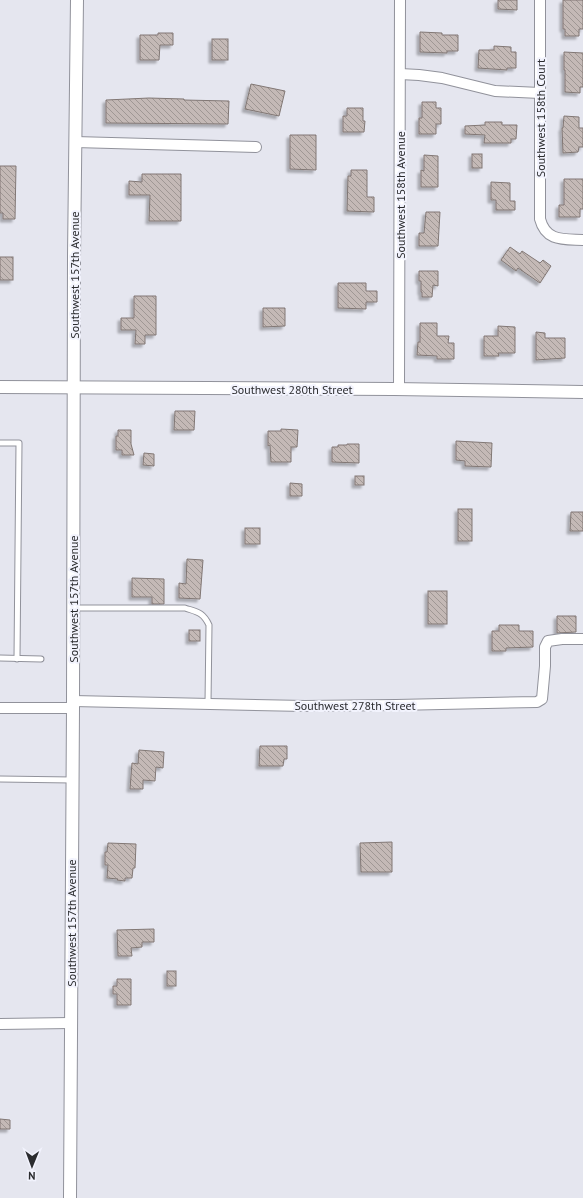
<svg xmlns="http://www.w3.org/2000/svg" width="583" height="1198" font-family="'PT Sans',sans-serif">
<defs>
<pattern id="building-back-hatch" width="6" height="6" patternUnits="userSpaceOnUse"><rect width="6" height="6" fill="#c4b9b6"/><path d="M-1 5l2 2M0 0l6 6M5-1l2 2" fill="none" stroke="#9f9794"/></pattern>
<filter id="shadow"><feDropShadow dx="-3" dy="3" stdDeviation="1" flood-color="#0004"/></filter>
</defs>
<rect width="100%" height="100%" fill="#e5e6ef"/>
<g fill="url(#building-back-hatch)" stroke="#817774" filter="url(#shadow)">
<polygon points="498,0 517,0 517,10 498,9"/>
<polygon points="563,0 583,0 583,29 579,29 579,36 565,36 565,29 563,29"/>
<polygon points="420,32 442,33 442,35 458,35 458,51 447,51 447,53 420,52"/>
<polygon points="158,33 173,33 173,45 160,45 159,60 140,60 140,35 158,35"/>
<rect x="212" y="39" width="16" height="21"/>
<polygon points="494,46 511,47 511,52 516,52 516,68 507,68 507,70 478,68 479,50 494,50"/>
<polygon points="564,52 583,53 583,87 580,87 580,93 565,92 565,70 564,70"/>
<polygon points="251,84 285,91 279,116 245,109"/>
<polygon points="149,98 184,99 184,100 229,101 228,124 106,123 106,100"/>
<polygon points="422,102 436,102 436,108 441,108 441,124 436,124 436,134 419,134 419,118 422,118"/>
<polygon points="347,108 363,108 363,121 365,121 364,132 343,132 343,116 347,116"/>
<polygon points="564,116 579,117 579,128 583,128 583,147 579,147 578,152 563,153 562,128 563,128"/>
<polygon points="485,122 502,122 502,125 517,125 516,139 511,139 511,143 484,143 485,135 465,134 465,126 485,125"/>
<polygon points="290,135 316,135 316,170 290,169"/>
<rect x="472" y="154" width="10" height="14"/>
<polygon points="424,155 438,156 438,187 421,187 421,170 424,171"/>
<polygon points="0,166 16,166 15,219 3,219 3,213 0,213"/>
<polygon points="351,170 367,170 367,197 374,197 374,212 347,211 348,176 351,176"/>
<polygon points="142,174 181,174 181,221 149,221 150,195 129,195 129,181 142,182"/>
<polygon points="564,179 583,179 583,209 580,209 580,217 559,217 559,205 564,205"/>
<polygon points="491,182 510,183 510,201 515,201 515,210 496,210 496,200 491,200"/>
<polygon points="426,212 440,212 438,246 419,246 419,233 424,233"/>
<polygon points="510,247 520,254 522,251 540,263 543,260 551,266 540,283 518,268 516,271 501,260"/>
<rect x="0" y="257" width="13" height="23"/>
<polygon points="419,271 438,271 438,286 433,285 432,297 422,297 422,292 421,292 421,281 419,281"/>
<polygon points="338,283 366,283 366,291 377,291 377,302 366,302 366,309 338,308"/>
<polygon points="134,296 156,296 156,335 145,335 145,344 135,344 136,330 121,330 121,318 134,318"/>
<polygon points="263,308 285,308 285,326 263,327"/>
<polygon points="420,323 437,323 437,336 449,336 448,343 454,343 454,359 437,359 437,356 417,355 418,342 420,342"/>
<polygon points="498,326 515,327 515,353 498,353 499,356 484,356 484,336 498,336"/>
<polygon points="536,332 545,333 545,338 565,338 565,358 536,360"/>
<polygon points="175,411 195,411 194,430 174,430"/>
<polygon points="281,429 298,430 297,447 291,447 291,462 271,462 270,445 268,446 268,431 281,431"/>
<polygon points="118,430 131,430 131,444 134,455 122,455 122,450 116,450 116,436 118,436"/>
<polygon points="456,441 492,443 491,467 465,466 465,461 456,460"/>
<polygon points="347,444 359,444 359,463 332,462 332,447 338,447 338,445 347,445"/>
<polygon points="144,453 154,454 154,466 143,465"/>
<rect x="355" y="476" width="9" height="9"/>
<polygon points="290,483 302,484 302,496 290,496"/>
<rect x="458" y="509" width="14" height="32"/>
<polygon points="571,512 583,512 583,531 570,531"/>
<rect x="245" y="528" width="15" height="16"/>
<polygon points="187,559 203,560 200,599 179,598 179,583 186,584"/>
<polygon points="132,578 164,579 164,604 152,604 152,597 132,597"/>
<rect x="428" y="591" width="19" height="33"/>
<polygon points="557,616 576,616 576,632 557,633"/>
<polygon points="499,625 519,625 519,631 533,631 533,647 506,648 506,651 492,651 492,631 499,631"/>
<rect x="189" y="630" width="11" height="11"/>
<polygon points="260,746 287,746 287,759 284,759 283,766 259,766"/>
<polygon points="139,750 164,752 163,768 156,767 155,781 143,780 143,789 130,789 132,763 138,764"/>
<polygon points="392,842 392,872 361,872 360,843"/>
<polygon points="108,843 136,844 135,868 133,868 132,878 125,878 125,881 117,880 118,879 107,878 108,865 105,865 105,852 107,852"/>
<polygon points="154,929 154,942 142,942 142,947 131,948 132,956 118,956 117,930"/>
<rect x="167" y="971" width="9" height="15"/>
<polygon points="117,979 131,979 131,1005 117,1005 117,994 113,994 113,986 117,986"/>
<polygon points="0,1119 10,1120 10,1129 0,1129"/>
</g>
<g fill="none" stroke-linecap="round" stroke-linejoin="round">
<defs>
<g id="service">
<polyline points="0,443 19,443 17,659"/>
<path d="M74,608H185C197,612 203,612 209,625L208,703"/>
<polyline points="0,658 41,659"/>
<polyline points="0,779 72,780"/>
</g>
<g id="minor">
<path d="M540,0V219C546,242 564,239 583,240"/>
<polyline points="400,74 419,75 442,78 495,91 540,93"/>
<polyline points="75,142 256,147"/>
<polyline points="399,389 400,0"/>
<polyline points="73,701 305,706 396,705 537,702 542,699 545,666 545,647 548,641 562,639 583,639"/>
<polyline points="0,708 73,708"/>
<polyline points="0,1024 70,1023"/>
</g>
<g id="tertiary">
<polyline points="0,387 394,389 583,392"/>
<polyline points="70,1198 73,708 74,257 77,0"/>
</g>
</defs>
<use href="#service" stroke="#91929b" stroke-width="7"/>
<use href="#minor" stroke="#91929b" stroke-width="12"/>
<use href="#tertiary" stroke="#91929b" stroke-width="14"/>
<use href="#service" stroke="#fff" stroke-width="5"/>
<use href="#minor" stroke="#fff" stroke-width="10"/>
<use href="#tertiary" stroke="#fff" stroke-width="12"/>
</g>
<g text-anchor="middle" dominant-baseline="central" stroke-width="4" stroke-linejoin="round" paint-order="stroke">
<g font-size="12" fill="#2b2c2f" stroke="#f2f3fd">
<text transform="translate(540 118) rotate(-90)">Southwest 158th Court</text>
<text transform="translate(400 195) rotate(-90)">Southwest 158th Avenue</text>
<text transform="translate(74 275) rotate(-90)">Southwest 157th Avenue</text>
<text x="292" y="389">Southwest 280th Street</text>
<text transform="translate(73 599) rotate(-90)">Southwest 157th Avenue</text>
<text x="355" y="705">Southwest 278th Street</text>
<text transform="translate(71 923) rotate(-90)">Southwest 157th Avenue</text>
</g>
</g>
<g transform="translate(32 1166) rotate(181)" stroke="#f2f3fd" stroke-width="3" paint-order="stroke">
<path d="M0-3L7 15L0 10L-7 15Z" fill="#2b2c2f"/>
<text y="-6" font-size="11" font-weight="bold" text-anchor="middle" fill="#2b2c2f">N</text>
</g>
</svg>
